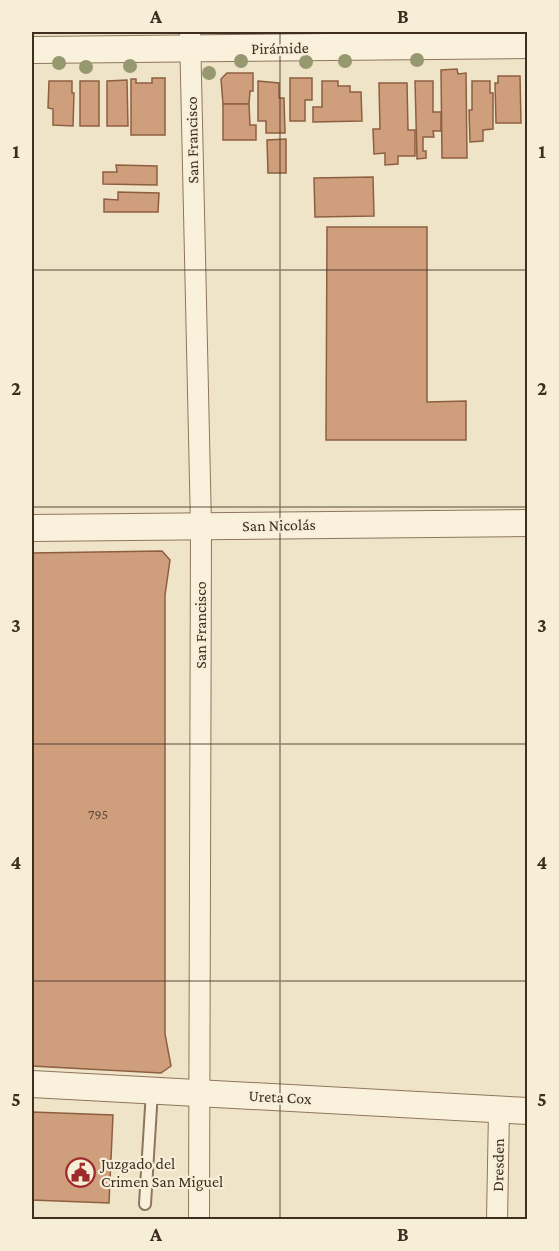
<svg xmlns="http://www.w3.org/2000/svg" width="559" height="1251" font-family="'Crimson Pro',serif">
<rect width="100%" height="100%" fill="#f0e4c8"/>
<g fill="#cf9f7d" stroke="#8d5f41" stroke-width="1.5">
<polygon points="457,69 458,74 466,73 467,158 442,158 441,70"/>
<polygon points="227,73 253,73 253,91 250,91 249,104 223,104 221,79"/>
<polygon points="498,76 520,76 521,123 496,123 495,83 498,83"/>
<polygon points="152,78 165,78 165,135 131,135 131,79 136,79 136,83 152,83"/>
<polygon points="290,78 312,78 312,100 305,100 305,121 290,121"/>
<polygon points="127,80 128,126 107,126 107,81"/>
<polygon points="49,81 72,81 72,93 74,93 73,126 53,125 53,109 48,108"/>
<rect x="80" y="81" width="19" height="45"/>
<polygon points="258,81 279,83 279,98 284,98 285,133 266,133 266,121 258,121"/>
<polygon points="322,81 338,81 338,86 350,86 350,92 361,92 362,121 313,122 313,107 322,107"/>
<polygon points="415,81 433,81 433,112 441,112 441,131 433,131 434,137 423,137 423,151 426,151 426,158 417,159"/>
<polygon points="472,81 490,81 490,93 493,93 493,129 483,130 483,141 470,142 469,110 472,110"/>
<polygon points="379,83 407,83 408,130 415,130 415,156 398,156 398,164 385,165 385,153 374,154 373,129 380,129"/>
<polygon points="223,104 249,104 250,125 256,125 256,140 223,140"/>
<polygon points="286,139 286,173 268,173 267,140"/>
<polygon points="116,165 157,166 157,185 103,184 103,172 117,172"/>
<polygon points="373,177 374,216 315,217 314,178"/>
<polygon points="118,192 159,193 158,212 104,212 104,199 118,200"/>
<polygon points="327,227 427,227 427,402 466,401 466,440 326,440"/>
<polygon points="162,551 170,560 165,595 165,1034 171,1066 161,1073 32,1066 32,553"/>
<polygon points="32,1112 113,1115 109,1203 32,1200"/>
</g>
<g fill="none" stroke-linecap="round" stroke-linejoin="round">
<defs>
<polyline id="service" points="145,1204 152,1091"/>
<g id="minor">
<polyline points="190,32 201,526 199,1220"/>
<polyline points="497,1220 499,1110"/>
</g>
<g id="tertiary">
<polyline points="32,50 528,45"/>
<polyline points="32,528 528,523"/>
<polyline points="32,1084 528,1111"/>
</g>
</defs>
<use href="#service" stroke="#8d765c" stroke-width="14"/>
<use href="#minor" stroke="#8d765c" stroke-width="22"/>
<use href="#tertiary" stroke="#8d765c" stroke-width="28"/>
<use href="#service" stroke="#faf1dc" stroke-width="10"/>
<use href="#minor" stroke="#faf1dc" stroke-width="20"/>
<use href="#tertiary" stroke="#faf1dc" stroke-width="26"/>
</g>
<g fill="#96986f">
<circle cx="417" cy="60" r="7"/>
<circle cx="241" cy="61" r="7"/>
<circle cx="345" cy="61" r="7"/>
<circle cx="306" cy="62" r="7"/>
<circle cx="59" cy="63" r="7"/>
<circle cx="130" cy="66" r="7"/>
<circle cx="86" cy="67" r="7"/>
<circle cx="209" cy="73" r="7"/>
</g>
<path fill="none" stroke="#3d2e20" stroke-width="1.5" stroke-opacity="0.55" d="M280,32V1220M32,270H528M32,507H528M32,744H528M32,981H528"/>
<defs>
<symbol id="civic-ring" viewBox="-11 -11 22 22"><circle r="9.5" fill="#f7eed8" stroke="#9e2a2b" stroke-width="1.5"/><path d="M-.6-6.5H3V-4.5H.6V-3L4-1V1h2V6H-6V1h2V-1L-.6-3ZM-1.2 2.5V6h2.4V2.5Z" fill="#9e2a2b"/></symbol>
</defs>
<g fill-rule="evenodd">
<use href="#civic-ring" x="64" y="1156" width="33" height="33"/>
</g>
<g text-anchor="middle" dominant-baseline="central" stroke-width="4.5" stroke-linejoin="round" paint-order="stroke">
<g font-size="14" fill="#624a37">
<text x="98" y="814">795</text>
</g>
<g font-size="16" fill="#3d2e20" stroke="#f7eed8">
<text transform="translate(280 48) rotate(-1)">Pirámide</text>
<text transform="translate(192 140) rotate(-91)">San Francisco</text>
<text transform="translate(279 525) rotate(-1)">San Nicolás</text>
<text transform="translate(200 625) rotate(-90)">San Francisco</text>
<text transform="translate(280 1097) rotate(3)">Ureta Cox</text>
<text transform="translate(498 1165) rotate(-89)">Dresden</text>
</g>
<g font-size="16" fill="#3d2e20" stroke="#f7eed8" text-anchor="start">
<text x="101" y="1163">Juzgado del<tspan x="101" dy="18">Crimen San Miguel</tspan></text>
</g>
</g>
<rect width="559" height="1251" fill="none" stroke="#f7eed8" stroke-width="66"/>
<rect x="33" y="33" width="493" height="1185" fill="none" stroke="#3d2e20" stroke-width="2"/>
<g font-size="20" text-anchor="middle" font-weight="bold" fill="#3d2e20">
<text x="156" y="23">A</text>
<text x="403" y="23">B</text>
<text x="16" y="158">1</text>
<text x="542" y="158">1</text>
<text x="16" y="395">2</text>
<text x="542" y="395">2</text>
<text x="16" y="632">3</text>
<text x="542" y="632">3</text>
<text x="16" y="869">4</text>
<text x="542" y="869">4</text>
<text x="16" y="1106">5</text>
<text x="542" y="1106">5</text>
<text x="156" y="1241">A</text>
<text x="403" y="1241">B</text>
</g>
</svg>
